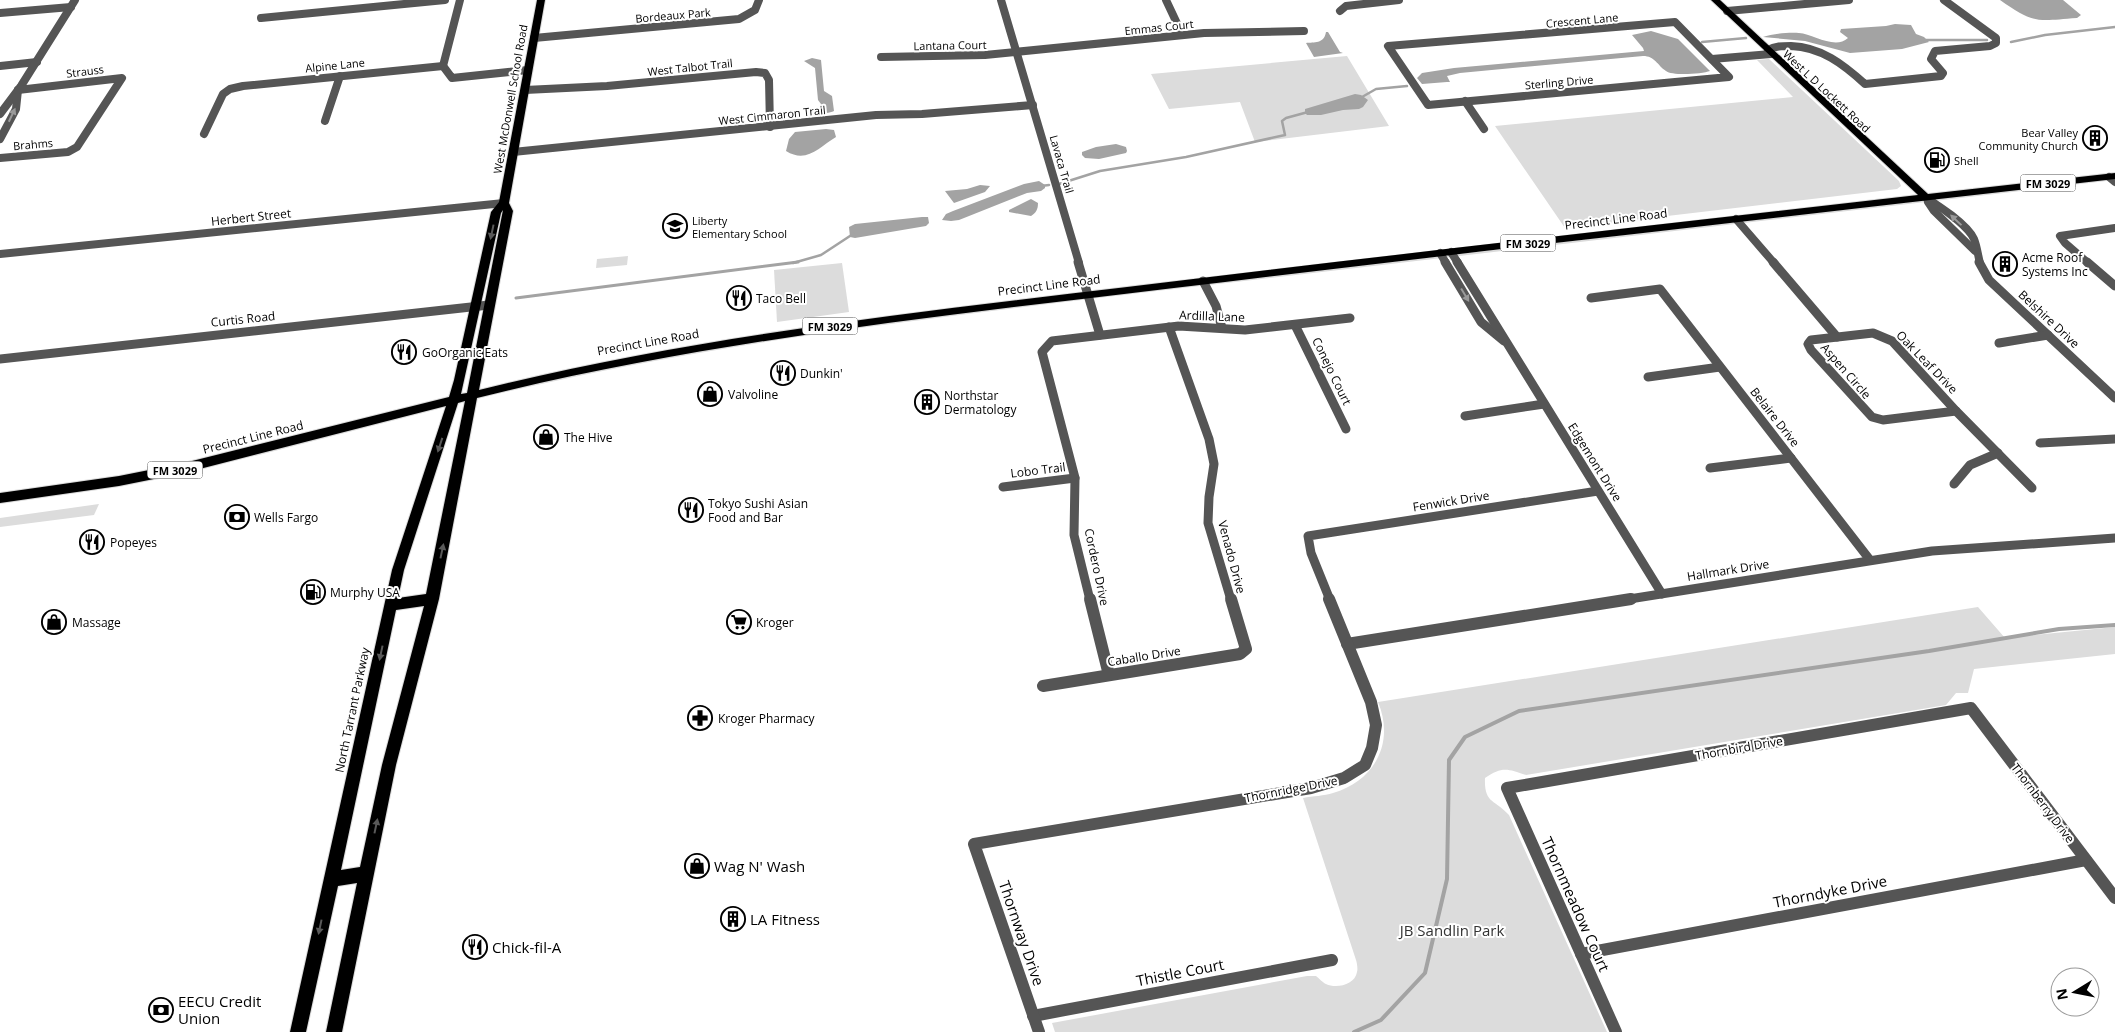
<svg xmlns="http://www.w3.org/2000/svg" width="2115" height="1032" font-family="'Open Sans',sans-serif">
<rect width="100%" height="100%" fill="#fff"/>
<g fill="#dcdcdc">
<polygon points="1347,56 1389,126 1255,142 1240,102 1169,109 1151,74"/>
<polygon points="1769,59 1899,181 1901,186 1897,189 1565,228 1495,126 1793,97 1757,60"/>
<polygon points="628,256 627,265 596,268 597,259"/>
<polygon points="842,263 849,312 777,322 774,270"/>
<polygon points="99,504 94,515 0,527 0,518"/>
<path d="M1978,607L2005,638L2115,627V654L1974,669L1968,693H1956L1946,705L1526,775C1508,769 1502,766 1485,778C1484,804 1495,799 1509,815L1607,1032H1055L1052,1023L1307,976H1316C1319,978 1323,983 1326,984C1336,989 1355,985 1357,972C1358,969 1357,963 1356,960L1303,798C1313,796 1324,796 1333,793C1375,781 1395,742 1378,702Z"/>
</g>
<g fill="#a3a3a3">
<path d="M2000,0H2063L2081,15L2077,18C2036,21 2034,24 2000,0Z"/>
<path d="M1895,24L1911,25L1916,34L1924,37L1929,42L1902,49L1850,53L1805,41L1763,37C1771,34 1789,32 1799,33C1813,34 1835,50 1848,38L1840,32L1841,29L1886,26Z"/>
<path d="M1651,31L1678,39L1710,71C1702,74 1672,76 1666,71C1657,65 1655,56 1643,56L1460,73L1447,76L1450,82H1447L1422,84L1417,78L1422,73L1454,68L1644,51L1643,48L1632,35Z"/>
<path d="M1326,32H1328L1340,52L1343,53L1314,57L1306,43C1314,42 1324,44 1326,32Z"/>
<path d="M812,58L821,60L824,91L832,96L834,111C830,113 824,114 819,111L821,104L818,100L815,68L804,61Z"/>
<polygon points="1355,94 1361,95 1368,100 1363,107 1359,109 1343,110 1321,115 1307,115 1305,113 1305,109"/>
<path d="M826,129L834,130L836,137C819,147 807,164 786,151L789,139L795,132Z"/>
<polygon points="1116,144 1126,147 1127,151 1126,153 1099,159 1085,158 1082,155 1082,152 1096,147"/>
<polygon points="1039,181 1045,185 1045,188 1041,191 1027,193 959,220 951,221 942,220 946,214 953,211 1024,184"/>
<polygon points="980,185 990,186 985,192 954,203 945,191 967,189"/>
<path d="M1031,199L1038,203C1038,209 1036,213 1031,216L1009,212V210Z"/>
<polygon points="922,217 928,217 929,223 926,226 855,238 850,237 849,227 855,224"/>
</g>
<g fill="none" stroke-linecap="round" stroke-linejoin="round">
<g stroke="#a3a3a3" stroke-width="2.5">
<polyline points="1924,40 1987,40"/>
<polyline points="1702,42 1746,38"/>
<polyline points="2011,42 2045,35 2115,27"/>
<polyline points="1362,97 1376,89 1407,86"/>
<polyline points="1059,184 1100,171 1186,157 1285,135 1282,121 1286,118 1308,112"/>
<polyline points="1041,186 1049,185"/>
<polyline points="793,263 821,255 853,234"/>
</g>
<polyline stroke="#a3a3a3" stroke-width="3" points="516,298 798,262"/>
<polyline stroke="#a3a3a3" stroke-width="4" points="1354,1032 1381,1020 1425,973 1447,879 1449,760 1465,737 1519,711 1929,651 2059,629 2115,625"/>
<defs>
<path id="major" d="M537,0H545L509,203L513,211L479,390C692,337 910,313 1127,287C1390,255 1654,225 1918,195L1711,0H1720L1928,194L2115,173V179C1801,215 1487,250 1174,288C940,316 706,341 477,398L439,599L396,765L342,1032H326L357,883L338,886L306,1032H290L392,570L446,406L184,473L119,486L0,503V493L119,476L184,463L449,397L454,380L491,212L499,202ZM503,210L467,393L461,394L501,213ZM465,401L426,594L398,598L404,570L458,403ZM424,606L382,765L360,867L341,870L396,610Z"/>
</defs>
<use href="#major" stroke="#dbdbdb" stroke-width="2"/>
<g stroke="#555" stroke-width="8">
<polyline points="1001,0 1079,263"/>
<polyline points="1166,0 1182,34"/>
<polyline points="1340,11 1346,6 1399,0"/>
<polyline points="1727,11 1849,0"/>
<polyline points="0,13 71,7"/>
<polyline points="261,18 445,0"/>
<polygon points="1675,22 1729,77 1428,105 1388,46"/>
<polyline points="534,38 739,19 755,10 759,0"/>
<path d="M1768,50C1775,46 1782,46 1791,46C1821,47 1843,64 1865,84L1941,76L1943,73L1931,59L1935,51L1990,46L1996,43V38L1944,0"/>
<polyline points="881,57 985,55 1204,33 1304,31"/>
<polyline points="1712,59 1771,54"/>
<polyline points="0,66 37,62"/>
<polyline points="443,66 452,78 528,70"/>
<polyline points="443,66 460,0"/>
<polyline points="525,90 607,86 756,72 765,73 769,80 770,127"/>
<polyline points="1465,101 1484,129"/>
<polyline points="0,114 21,86 75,0"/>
<polyline points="325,121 340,76"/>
<polyline points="204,134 223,94 230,89 243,86 443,66"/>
<polyline points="0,139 16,109 18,90"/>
<polyline points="513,152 876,115 922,114 1033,105"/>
<polyline points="0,158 68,152 77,147 122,78 18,90"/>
<polyline points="2109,177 2115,182"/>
<path d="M1925,197C1939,206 1967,224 1974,239C1977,246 1978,256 1980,263"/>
<polyline points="1928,202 1934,211 1975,251"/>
<polyline points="1736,219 1774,263"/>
<polyline points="1451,252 1458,263"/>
<polyline points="1440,253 1446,263"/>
<polyline points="0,254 504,203"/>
<polyline points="2088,263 2065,243 2060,236 2115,228"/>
</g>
<g stroke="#555" stroke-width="9">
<polyline points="1078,262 1100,335"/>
<polyline points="1445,262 1481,322 1504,341"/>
<polyline points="1457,262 1662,594"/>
<polyline points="1773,262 1837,337"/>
<polyline points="1979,262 1989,280 2115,398"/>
<polyline points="2087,262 2115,286"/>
<polyline points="1203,281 1216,306 1222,328"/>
<polyline points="1591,298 1660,289 1870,560"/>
<polyline points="1295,325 1346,429"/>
<polyline points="1169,327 1209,439 1214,464 1209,497 1208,523 1231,600"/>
<polygon points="1873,333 1892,341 1956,411 1883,420 1872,417 1811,350 1808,344 1811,340"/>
<polyline points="1999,343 2048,335"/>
<polyline points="0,359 489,305"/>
<polyline points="1648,377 1720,367"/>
<polyline points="1956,411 2032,488"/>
<polyline points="1465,416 1544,404"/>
<polyline points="2040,443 2115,439"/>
<polyline points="1710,468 1791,458"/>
<polyline points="1954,484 1970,465 1998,453"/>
<polyline points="1003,487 1075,478"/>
<polyline points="1090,600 1074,535 1075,478 1042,352 1052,341 1179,326 1245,330 1350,318"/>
<polyline points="1330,600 1311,553 1308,536 1598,491"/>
<polyline points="1623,600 1932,551 2115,538"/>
</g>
<g stroke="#555" stroke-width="12">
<polyline points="1090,599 1109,675"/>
<polyline points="1347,644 1631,599"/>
<polyline points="1043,686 1240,654 1246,649 1231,599"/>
<polyline points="1581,954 2086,860"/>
<polyline points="1033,1016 1332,960"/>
<polyline points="1039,1032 974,844 1311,788 1344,778 1365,765 1372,748 1376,725 1371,702 1329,599"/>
<polyline points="1616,1032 1507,788 1971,708 2115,898"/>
</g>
<use href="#major" fill="#000" fill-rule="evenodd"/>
</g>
<defs><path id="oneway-solid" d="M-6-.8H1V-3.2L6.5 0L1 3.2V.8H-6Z" transform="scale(1.25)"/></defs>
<g fill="#999">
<use href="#oneway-solid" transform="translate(12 115) rotate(-65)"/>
<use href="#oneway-solid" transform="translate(1956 220) rotate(-137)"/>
<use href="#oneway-solid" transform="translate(1465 295) rotate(59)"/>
</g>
<g fill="#595959">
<use href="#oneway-solid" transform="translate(492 232) rotate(102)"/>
<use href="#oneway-solid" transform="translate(440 445) rotate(108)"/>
<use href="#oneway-solid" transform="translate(442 551) rotate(-78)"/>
<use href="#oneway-solid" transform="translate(381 653) rotate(102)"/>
<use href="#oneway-solid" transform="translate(376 826) rotate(-78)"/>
<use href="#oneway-solid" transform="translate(320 927) rotate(102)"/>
</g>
<defs>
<symbol id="building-ring" viewBox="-11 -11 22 22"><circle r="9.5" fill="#fff" stroke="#000" stroke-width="1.5"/><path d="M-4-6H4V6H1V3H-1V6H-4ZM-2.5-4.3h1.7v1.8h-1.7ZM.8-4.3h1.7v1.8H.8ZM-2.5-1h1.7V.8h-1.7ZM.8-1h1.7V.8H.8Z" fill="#000"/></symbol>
<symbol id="fuel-ring" viewBox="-11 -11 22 22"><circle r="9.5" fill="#fff" stroke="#000" stroke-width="1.5"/><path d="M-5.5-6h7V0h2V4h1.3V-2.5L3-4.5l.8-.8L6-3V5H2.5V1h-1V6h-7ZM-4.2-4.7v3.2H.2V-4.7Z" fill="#000"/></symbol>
<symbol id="school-ring" viewBox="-11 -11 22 22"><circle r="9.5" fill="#fff" stroke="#000" stroke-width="1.5"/><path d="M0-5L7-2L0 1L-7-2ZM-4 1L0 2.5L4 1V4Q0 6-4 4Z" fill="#000"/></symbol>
<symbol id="restaurant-ring" viewBox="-11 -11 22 22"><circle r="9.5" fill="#fff" stroke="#000" stroke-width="1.5"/><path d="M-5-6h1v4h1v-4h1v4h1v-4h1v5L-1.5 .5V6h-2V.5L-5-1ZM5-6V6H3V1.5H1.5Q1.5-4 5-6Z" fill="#000"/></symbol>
<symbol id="shop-ring" viewBox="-11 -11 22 22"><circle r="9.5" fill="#fff" stroke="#000" stroke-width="1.5"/><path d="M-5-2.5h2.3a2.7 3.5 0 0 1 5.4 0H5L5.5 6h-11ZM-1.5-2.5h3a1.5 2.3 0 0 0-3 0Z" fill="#000"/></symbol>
<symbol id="bank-ring" viewBox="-11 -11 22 22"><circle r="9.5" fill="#fff" stroke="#000" stroke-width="1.5"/><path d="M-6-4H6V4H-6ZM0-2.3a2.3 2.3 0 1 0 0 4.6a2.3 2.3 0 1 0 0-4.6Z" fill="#000"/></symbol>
<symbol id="supermarket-ring" viewBox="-11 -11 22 22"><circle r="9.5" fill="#fff" stroke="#000" stroke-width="1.5"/><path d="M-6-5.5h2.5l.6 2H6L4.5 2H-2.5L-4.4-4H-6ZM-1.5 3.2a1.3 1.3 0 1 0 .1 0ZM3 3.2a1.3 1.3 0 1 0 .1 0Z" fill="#000"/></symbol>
<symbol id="pharmacy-ring" viewBox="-11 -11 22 22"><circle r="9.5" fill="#fff" stroke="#000" stroke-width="1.5"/><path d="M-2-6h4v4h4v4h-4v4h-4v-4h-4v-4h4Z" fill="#000"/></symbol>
</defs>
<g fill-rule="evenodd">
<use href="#building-ring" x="2081" y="124" width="28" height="28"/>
<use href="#fuel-ring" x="1923" y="146" width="28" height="28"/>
<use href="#school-ring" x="661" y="212" width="28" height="28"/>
<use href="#building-ring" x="1991" y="250" width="28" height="28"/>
<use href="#restaurant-ring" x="725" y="284" width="28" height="28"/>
<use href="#restaurant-ring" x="390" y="338" width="28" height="28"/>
<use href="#restaurant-ring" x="769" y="359" width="28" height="28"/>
<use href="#shop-ring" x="696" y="380" width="28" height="28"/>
<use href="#building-ring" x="913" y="388" width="28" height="28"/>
<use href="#shop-ring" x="532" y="423" width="28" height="28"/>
<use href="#restaurant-ring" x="677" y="496" width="28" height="28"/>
<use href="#bank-ring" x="223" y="503" width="28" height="28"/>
<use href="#restaurant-ring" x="78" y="528" width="28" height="28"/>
<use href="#fuel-ring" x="299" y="578" width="28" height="28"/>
<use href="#shop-ring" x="40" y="608" width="28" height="28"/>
<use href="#supermarket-ring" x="725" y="608" width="28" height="28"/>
<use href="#pharmacy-ring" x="686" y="704" width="28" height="28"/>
<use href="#shop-ring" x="683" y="852" width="28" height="28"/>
<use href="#building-ring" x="719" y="905" width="28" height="28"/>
<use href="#restaurant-ring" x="461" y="933" width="28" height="28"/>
<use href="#bank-ring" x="147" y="996" width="28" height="28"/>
</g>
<g text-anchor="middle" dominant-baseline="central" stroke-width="4" stroke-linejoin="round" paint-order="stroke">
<g font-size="11" fill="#000" stroke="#fff">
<text transform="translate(673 15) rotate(-5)">Bordeaux Park</text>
<text transform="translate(1582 20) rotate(-5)">Crescent Lane</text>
<text transform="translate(1159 27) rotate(-6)">Emmas Court</text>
<text transform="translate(950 45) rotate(-1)">Lantana Court</text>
<text transform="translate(335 65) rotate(-6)">Alpine Lane</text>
<text transform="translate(690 67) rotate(-6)">West Talbot Trail</text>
<text transform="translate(85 71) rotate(-7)">Strauss</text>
<text transform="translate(1559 82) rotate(-5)">Sterling Drive</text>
<text transform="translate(1827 91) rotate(43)">West L D Lockett Road</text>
<text transform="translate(510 99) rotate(-80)">West McDonwell School Road</text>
<text transform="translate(772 115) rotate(-6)">West Cimmaron Trail</text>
<text transform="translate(33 144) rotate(-5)">Brahms</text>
<text transform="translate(1062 164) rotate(74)">Lavaca Trail</text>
</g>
<g font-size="11" fill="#000" stroke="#fff" text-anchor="start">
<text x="2078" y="132" text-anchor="end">Bear Valley<tspan x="2078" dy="13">Community Church</tspan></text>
<text x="1954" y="160">Shell</text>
<text x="692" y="220">Liberty<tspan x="692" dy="13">Elementary School</tspan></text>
</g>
<g fill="#fff" stroke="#4c4c4c" stroke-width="1">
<rect x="2020.5" y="174.5" width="55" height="17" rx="4"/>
<rect x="1500.5" y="234.5" width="55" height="17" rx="4"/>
<rect x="802.5" y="317.5" width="55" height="17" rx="4"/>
<rect x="147.5" y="461.5" width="55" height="17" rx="4"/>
</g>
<g font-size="11" font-weight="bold" fill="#000">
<text x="2048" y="183">FM 3029</text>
<text x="1528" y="243">FM 3029</text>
<text x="830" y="326">FM 3029</text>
<text x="175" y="470">FM 3029</text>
</g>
<g font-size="12" fill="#000" stroke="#fff">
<text transform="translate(251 217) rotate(-6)">Herbert Street</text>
<text transform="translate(1616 219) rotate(-7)">Precinct Line Road</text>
<text transform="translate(1049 285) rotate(-7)">Precinct Line Road</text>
<text transform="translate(1212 316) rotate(2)">Ardilla Lane</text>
<text transform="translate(243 319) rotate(-6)">Curtis Road</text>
<text transform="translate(2049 319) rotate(43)">Belshire Drive</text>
<text transform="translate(648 342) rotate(-10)">Precinct Line Road</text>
<text transform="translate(1927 362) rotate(46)">Oak Leaf Drive</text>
<text transform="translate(1332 371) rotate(64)">Conejo Court</text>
<text transform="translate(1846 371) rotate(49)">Aspen Circle</text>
<text transform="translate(1775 417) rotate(52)">Belaire Drive</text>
<text transform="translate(253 437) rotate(-14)">Precinct Line Road</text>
<text transform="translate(1595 462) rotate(58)">Edgemont Drive</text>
<text transform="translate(1038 470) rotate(-7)">Lobo Trail</text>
<text transform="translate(1451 501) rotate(-9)">Fenwick Drive</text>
<text transform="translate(1232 557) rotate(75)">Venado Drive</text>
<text transform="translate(1097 567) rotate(78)">Cordero Drive</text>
<text transform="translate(1728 570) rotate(-9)">Hallmark Drive</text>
<text transform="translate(1144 656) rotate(-9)">Caballo Drive</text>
<text transform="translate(352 710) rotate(-78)">North Tarrant Parkway</text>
<text transform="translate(1739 748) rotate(-10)">Thornbird Drive</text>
<text transform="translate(1291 789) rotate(-11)">Thornridge Drive</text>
<text transform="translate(2043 803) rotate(53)">Thornberry Drive</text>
</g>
<g font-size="12" fill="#000" stroke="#fff" text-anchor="start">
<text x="2022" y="257">Acme Roof<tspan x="2022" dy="14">Systems Inc</tspan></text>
<text x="756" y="298">Taco Bell</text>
<text x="422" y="352">GoOrganic Eats</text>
<text x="800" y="373">Dunkin'</text>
<text x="728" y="394">Valvoline</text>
<text x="944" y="395">Northstar<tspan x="944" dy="14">Dermatology</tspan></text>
<text x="564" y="437">The Hive</text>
<text x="708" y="503">Tokyo Sushi Asian<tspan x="708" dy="14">Food and Bar</tspan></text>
<text x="254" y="517">Wells Fargo</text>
<text x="110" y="542">Popeyes</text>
<text x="330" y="592">Murphy USA</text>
<text x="72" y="622">Massage</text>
<text x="756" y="622">Kroger</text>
<text x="718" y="718">Kroger Pharmacy</text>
</g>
<g font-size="15" fill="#000" stroke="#fff" text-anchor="start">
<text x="714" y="866">Wag N' Wash</text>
<text x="750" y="919">LA Fitness</text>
<text x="492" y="947">Chick-fil-A</text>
<text x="178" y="1001">EECU Credit<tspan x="178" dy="17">Union</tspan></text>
</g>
<g font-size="15" fill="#000" stroke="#fff">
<text transform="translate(1830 891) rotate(-11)">Thorndyke Drive</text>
<text transform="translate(1576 904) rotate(66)">Thornmeadow Court</text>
<text transform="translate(1022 933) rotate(71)">Thornway Drive</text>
<text transform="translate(1180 972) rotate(-11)">Thistle Court</text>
</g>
<g font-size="15" fill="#333" stroke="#fff">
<text x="1452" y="930">JB Sandlin Park</text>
</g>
</g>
<g transform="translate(2075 992) rotate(260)"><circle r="24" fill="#ffffff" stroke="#999999"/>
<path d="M0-4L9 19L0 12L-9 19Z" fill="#000000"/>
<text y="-8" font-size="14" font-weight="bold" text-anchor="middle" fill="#000000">N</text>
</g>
</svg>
